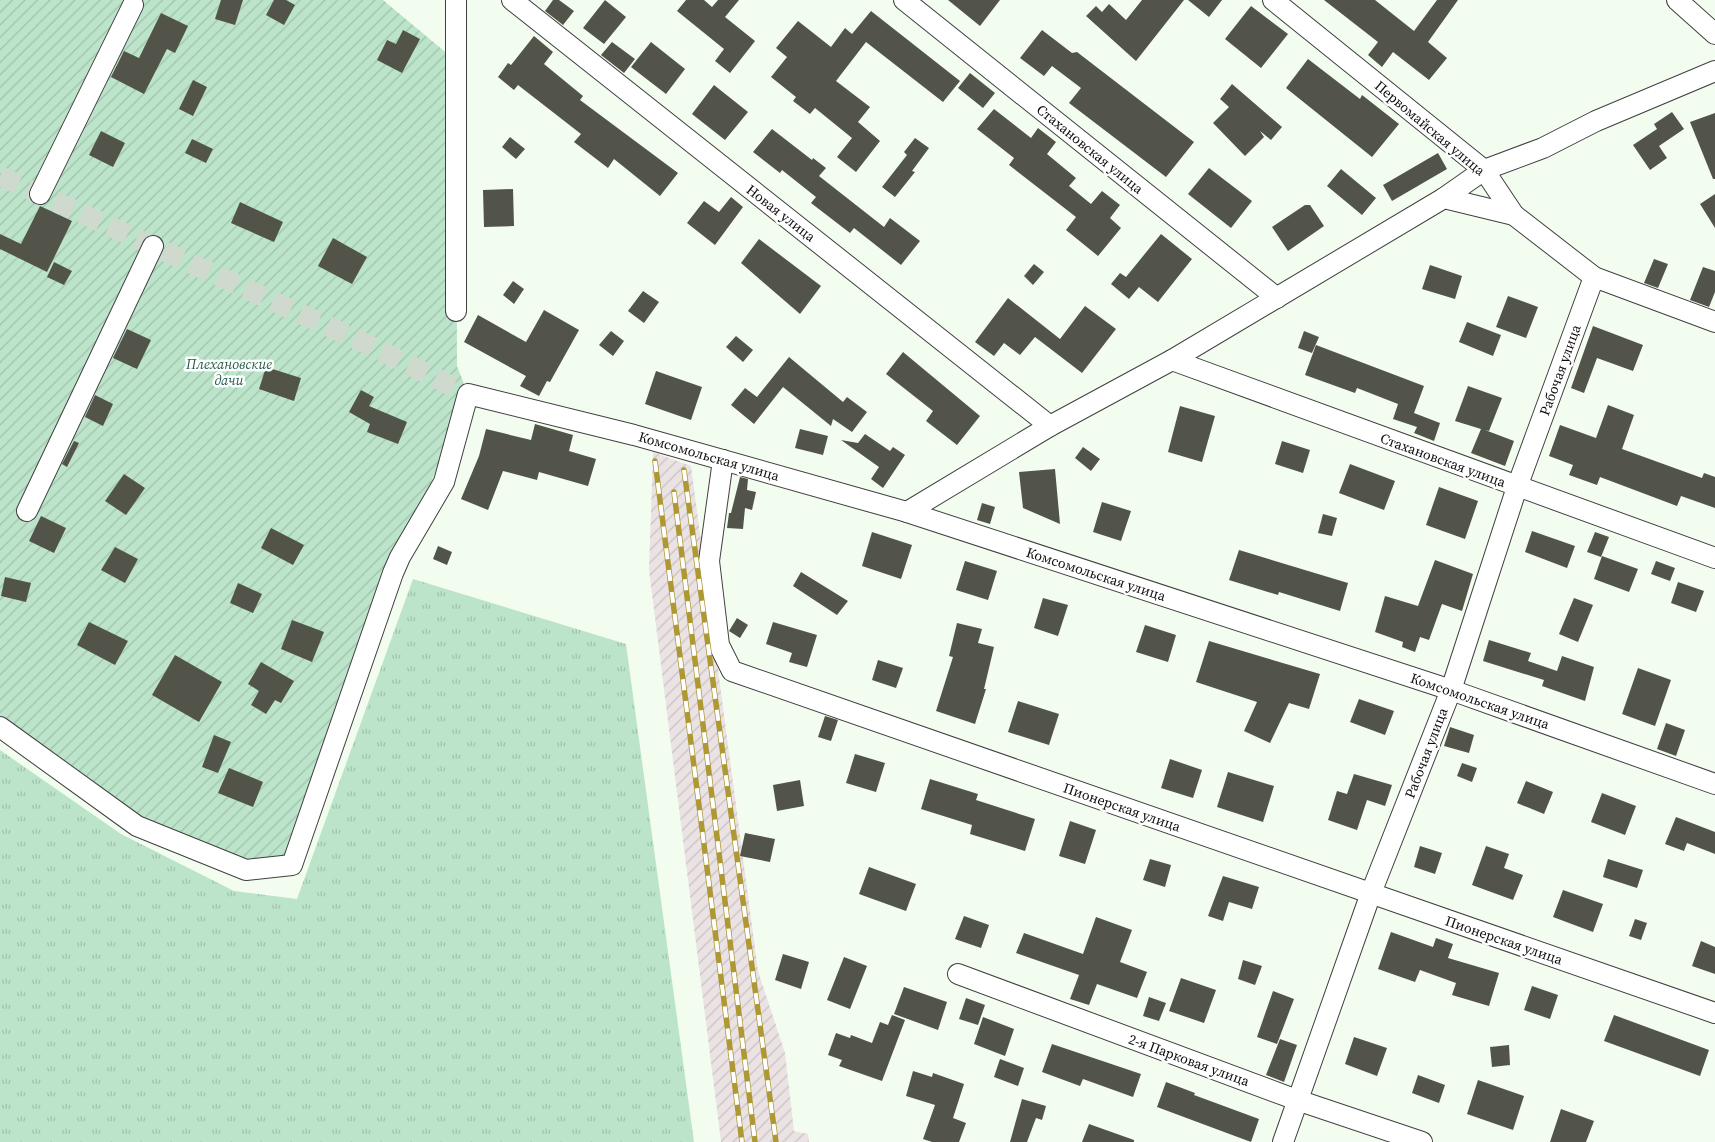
<svg xmlns="http://www.w3.org/2000/svg" width="1715" height="1142" font-family="'Source Serif 4',serif">
<defs>
<pattern id="industrial-furrows" width="10" height="10" patternUnits="userSpaceOnUse" patternTransform="scale(1.25)"><rect width="10" height="10" fill="#ebe2e4"/><path d="M-1 1l2-2M0 10L10 0M9 11l2-2" fill="none" stroke="#c8c1c2"/></pattern>
<pattern id="grass-tufts" width="24" height="20" patternUnits="userSpaceOnUse" patternTransform="scale(1.25)"><rect width="24" height="20" fill="#bce4ca"/><path d="M3 7l-1-3M5 7V3M7 7l1-3M15 17l-1-3M17 17v-4M19 17l1-3" fill="none" stroke="#a0c2ac"/></pattern>
<pattern id="garden-furrows" width="10" height="10" patternUnits="userSpaceOnUse" patternTransform="scale(1.25)"><rect width="10" height="10" fill="#bce4ca"/><path d="M-1 1l2-2M0 10L10 0M9 11l2-2" fill="none" stroke="#a0c2ac"/></pattern>
</defs>
<rect width="100%" height="100%" fill="#f3fdef"/>
<polygon fill="url(#industrial-furrows)" points="653,452 691,466 758,971 785,1053 794,1131 808,1134 809,1142 721,1142 649,570"/>
<polygon fill="url(#grass-tufts)" points="413,579 626,644 694,1142 0,1142 0,750 121,834 234,891 297,899"/>
<polygon fill="url(#garden-furrows)" points="0,0 383,0 456,61 457,366 468,394 393,573 292,865 246,870 137,826 0,727"/>
<g fill="#52544a">
<polygon points="221,0 243,0 235,25 215,19"/>
<polygon points="274,0 286,0 295,5 284,25 266,15"/>
<polygon points="553,0 559,0 574,11 563,25 545,11"/>
<polygon points="605,0 626,17 604,44 583,28"/>
<polygon points="686,0 704,0 712,7 718,0 739,0 725,17 755,41 730,73 715,61 724,49 677,11"/>
<polygon points="948,0 1000,0 980,26"/>
<polygon points="1142,0 1184,0 1136,61 1086,16 1096,6 1102,12 1109,4 1126,20"/>
<polygon points="1188,0 1222,0 1209,17"/>
<polygon points="1324,0 1375,0 1414,31 1437,0 1458,0 1428,42 1447,58 1429,80 1393,52 1382,67 1368,55 1378,42"/>
<polygon points="1251,6 1288,34 1261,68 1225,39"/>
<polygon points="871,11 960,81 943,102 866,42 836,81 870,107 858,122 880,141 856,172 837,157 852,138 815,108 810,114 793,101 796,97 771,77 787,57 776,48 798,21 831,47 845,28 852,34"/>
<polygon points="161,13 188,26 175,53 167,49 144,94 111,77 124,51 139,58"/>
<polygon points="403,30 420,39 402,73 377,60 387,40 396,44"/>
<polygon points="1042,30 1072,53 1077,52 1194,142 1166,177 1069,103 1081,88 1052,66 1044,76 1020,58"/>
<polygon points="534,36 553,52 544,64 583,96 580,100 678,173 660,196 614,159 608,168 574,142 581,134 518,85 514,90 498,77 508,63 511,65"/>
<polygon points="612,42 635,59 624,73 601,55"/>
<polygon points="651,42 685,69 666,94 631,67"/>
<polygon points="1308,59 1360,99 1362,95 1399,124 1372,157 1286,88"/>
<polygon points="970,73 995,93 983,108 958,88"/>
<polygon points="193,80 207,87 193,116 179,109"/>
<polygon points="1232,84 1282,127 1271,140 1260,131 1264,137 1245,156 1213,123 1229,107 1220,99"/>
<polygon points="714,85 748,112 725,140 692,114"/>
<polygon points="994,109 1031,138 1038,128 1056,142 1047,154 1076,178 1069,186 1091,204 1102,191 1120,205 1110,218 1121,228 1098,256 1066,230 1076,217 1009,165 1014,158 977,129"/>
<polygon points="1672,112 1684,129 1659,146 1667,158 1650,170 1633,145 1657,129 1654,124"/>
<polygon points="1715,113 1715,179 1713,179 1690,122"/>
<polygon points="772,129 812,160 813,158 826,168 819,176 884,227 890,218 920,241 901,265 854,228 850,233 811,203 816,197 782,170 780,173 753,152"/>
<polygon points="101,131 125,143 113,167 89,155"/>
<polygon points="510,137 525,149 516,159 502,147"/>
<polygon points="915,138 929,148 912,171 915,172 895,197 882,187 907,155 904,152"/>
<polygon points="192,139 213,149 206,163 185,153"/>
<polygon points="1438,153 1447,169 1392,201 1383,185"/>
<polygon points="1209,168 1252,201 1231,228 1188,194"/>
<polygon points="1341,169 1376,198 1362,215 1327,186"/>
<polygon points="513,189 514,226 484,227 483,190"/>
<polygon points="1715,194 1715,228 1700,204"/>
<polygon points="731,197 743,207 715,245 687,223 704,201 719,212"/>
<polygon points="240,202 283,222 274,242 231,223"/>
<polygon points="1305,205 1310,205 1324,226 1288,251 1272,227"/>
<polygon points="40,206 72,221 47,272 0,249 0,234 21,244"/>
<polygon points="1161,234 1192,259 1158,302 1139,287 1129,299 1111,284 1120,273 1126,277"/>
<polygon points="333,238 367,257 352,284 318,266"/>
<polygon points="759,239 821,286 800,314 741,263"/>
<polygon points="1654,259 1668,264 1658,288 1644,283"/>
<polygon points="54,262 72,271 64,285 47,277"/>
<polygon points="1034,264 1044,272 1033,285 1024,276"/>
<polygon points="1430,265 1462,276 1455,299 1422,289"/>
<polygon points="1703,267 1715,271 1715,292 1709,307 1690,300"/>
<polygon points="513,281 524,289 514,304 503,295"/>
<polygon points="643,291 659,302 644,323 628,311"/>
<polygon points="1508,296 1538,307 1526,338 1496,327"/>
<polygon points="1008,298 1060,339 1085,306 1116,329 1082,373 1035,337 1020,355 1004,343 994,356 975,342"/>
<polygon points="544,310 579,330 550,382 547,381 539,396 520,386 526,376 464,342 478,315 526,342"/>
<polygon points="1467,322 1501,335 1493,356 1459,342"/>
<polygon points="1593,326 1643,345 1633,371 1597,358 1584,393 1571,388"/>
<polygon points="127,329 151,340 137,369 113,358"/>
<polygon points="611,331 624,341 613,356 599,345"/>
<polygon points="1304,331 1319,337 1312,353 1298,348"/>
<polygon points="736,336 753,350 743,362 726,347"/>
<polygon points="1316,345 1424,386 1414,413 1440,423 1434,441 1414,433 1417,427 1393,419 1398,404 1357,388 1355,393 1305,375"/>
<polygon points="903,352 980,416 957,445 926,421 933,411 886,374"/>
<polygon points="789,357 843,402 847,397 867,412 852,432 833,419 831,426 783,387 754,424 731,405 745,388 757,397"/>
<polygon points="266,367 301,378 294,401 259,389"/>
<polygon points="656,371 702,387 691,420 645,404"/>
<polygon points="1468,386 1502,398 1489,431 1485,430 1514,441 1505,466 1471,453 1481,429 1455,421"/>
<polygon points="361,390 374,397 369,406 407,422 398,444 367,432 370,424 349,412"/>
<polygon points="95,395 113,404 103,426 85,417"/>
<polygon points="1608,405 1634,415 1622,449 1702,478 1704,473 1715,477 1715,508 1681,496 1677,506 1600,477 1597,485 1569,475 1573,465 1549,456 1560,425 1596,438"/>
<polygon points="1180,406 1215,416 1202,462 1168,452"/>
<polygon points="535,424 573,435 569,451 596,459 588,486 539,472 537,480 503,471 488,510 461,499 479,456 486,429 531,440"/>
<polygon points="800,429 828,436 823,455 795,448"/>
<polygon points="865,434 890,451 893,447 905,455 883,488 871,479 879,467 841,440 858,443"/>
<polygon points="74,441 79,443 67,467 62,464"/>
<polygon points="1282,441 1310,450 1303,473 1275,464"/>
<polygon points="1083,447 1100,459 1091,471 1075,458"/>
<polygon points="1350,464 1395,481 1384,510 1339,493"/>
<polygon points="1055,469 1060,524 1023,508 1019,472"/>
<polygon points="124,474 145,488 126,515 105,501"/>
<polygon points="740,477 748,479 747,490 756,492 752,510 745,508 743,529 727,528 729,513 731,513"/>
<polygon points="1439,487 1478,501 1465,539 1426,525"/>
<polygon points="1102,502 1131,511 1121,541 1093,532"/>
<polygon points="982,503 995,507 990,524 977,520"/>
<polygon points="1323,514 1337,518 1332,536 1318,533"/>
<polygon points="41,516 66,528 54,553 29,541"/>
<polygon points="271,528 304,545 293,565 261,548"/>
<polygon points="1532,531 1575,546 1567,568 1525,552"/>
<polygon points="872,532 912,545 901,579 862,566"/>
<polygon points="1595,532 1609,537 1601,557 1587,552"/>
<polygon points="438,546 452,552 447,565 433,559"/>
<polygon points="115,547 138,559 125,583 101,570"/>
<polygon points="1239,550 1348,583 1340,611 1279,592 1278,595 1229,580"/>
<polygon points="1602,556 1638,569 1629,592 1594,579"/>
<polygon points="1435,560 1473,574 1462,611 1442,604 1429,640 1420,637 1415,652 1402,647 1403,642 1375,632 1385,596 1418,606"/>
<polygon points="965,561 997,571 988,600 956,590"/>
<polygon points="1656,561 1675,568 1670,581 1651,574"/>
<polygon points="801,572 848,601 837,615 793,586"/>
<polygon points="5,577 31,583 26,602 1,596"/>
<polygon points="1678,582 1704,591 1696,612 1671,603"/>
<polygon points="238,583 262,594 253,613 230,603"/>
<polygon points="1043,598 1068,605 1058,636 1034,628"/>
<polygon points="1574,598 1593,605 1578,642 1559,634"/>
<polygon points="737,618 748,625 740,638 729,631"/>
<polygon points="292,620 324,632 312,662 281,649"/>
<polygon points="89,622 128,641 115,665 77,645"/>
<polygon points="773,622 817,635 807,667 789,662 792,653 766,644"/>
<polygon points="957,623 982,629 978,643 994,647 984,689 986,689 975,724 936,711 953,657 949,656"/>
<polygon points="1145,625 1176,635 1168,662 1136,652"/>
<polygon points="1489,640 1531,653 1528,661 1557,671 1562,656 1594,667 1585,701 1542,686 1544,680 1483,661"/>
<polygon points="1209,641 1320,674 1309,709 1289,703 1270,743 1244,731 1257,702 1196,682"/>
<polygon points="175,655 222,682 199,722 152,695"/>
<polygon points="878,660 903,668 896,688 872,680"/>
<polygon points="261,662 294,681 281,703 275,700 266,714 251,705 259,691 248,684"/>
<polygon points="1638,668 1671,680 1655,726 1622,714"/>
<polygon points="1359,699 1394,711 1385,735 1350,722"/>
<polygon points="1018,701 1059,714 1049,745 1008,732"/>
<polygon points="825,716 838,720 831,741 818,737"/>
<polygon points="1666,723 1685,730 1676,756 1657,749"/>
<polygon points="1450,727 1474,735 1469,753 1444,746"/>
<polygon points="214,735 231,742 218,773 202,767"/>
<polygon points="855,754 885,763 876,792 846,783"/>
<polygon points="1170,759 1202,770 1193,798 1161,788"/>
<polygon points="1462,763 1477,768 1472,782 1457,776"/>
<polygon points="229,768 263,782 253,807 218,793"/>
<polygon points="1228,772 1274,786 1263,822 1217,807"/>
<polygon points="1354,774 1392,785 1385,806 1367,800 1357,830 1328,820 1337,791 1347,794"/>
<polygon points="930,779 978,794 976,800 1035,819 1025,851 970,834 972,825 921,809"/>
<polygon points="800,780 804,806 777,811 773,785"/>
<polygon points="1526,781 1553,792 1544,814 1517,803"/>
<polygon points="1602,793 1636,806 1625,835 1591,822"/>
<polygon points="1676,817 1715,832 1715,854 1687,843 1684,851 1665,844"/>
<polygon points="1070,821 1096,830 1085,864 1059,856"/>
<polygon points="745,833 775,839 770,862 740,856"/>
<polygon points="1420,846 1442,853 1435,874 1414,867"/>
<polygon points="1486,846 1509,854 1504,868 1523,875 1513,900 1472,885"/>
<polygon points="1150,859 1171,865 1165,887 1143,880"/>
<polygon points="1608,859 1643,870 1637,888 1603,877"/>
<polygon points="869,867 916,884 906,911 859,894"/>
<polygon points="1223,876 1259,887 1252,909 1229,902 1223,921 1208,916"/>
<polygon points="1563,890 1603,904 1593,932 1553,917"/>
<polygon points="964,916 989,925 981,948 955,939"/>
<polygon points="1096,917 1132,930 1120,962 1147,972 1137,998 1097,984 1089,1005 1070,999 1079,975 1016,953 1024,933 1083,954"/>
<polygon points="1635,919 1647,923 1641,940 1629,936"/>
<polygon points="1391,932 1433,947 1436,938 1453,944 1448,958 1499,973 1489,1006 1452,995 1456,983 1420,970 1415,982 1378,969"/>
<polygon points="1701,941 1715,947 1715,974 1692,966"/>
<polygon points="783,954 809,962 801,989 775,980"/>
<polygon points="844,957 867,966 850,1009 827,1000"/>
<polygon points="1243,960 1262,966 1255,985 1238,979"/>
<polygon points="1181,978 1216,990 1204,1023 1169,1011"/>
<polygon points="1532,986 1558,995 1550,1019 1524,1010"/>
<polygon points="904,987 947,1002 938,1030 894,1014"/>
<polygon points="1273,991 1294,999 1277,1044 1257,1037"/>
<polygon points="1149,997 1166,1003 1159,1021 1143,1016"/>
<polygon points="966,998 985,1005 978,1025 959,1019"/>
<polygon points="892,1015 905,1020 882,1081 839,1066 842,1060 828,1055 836,1033 850,1038 851,1035 872,1043 880,1022 888,1025"/>
<polygon points="1614,1015 1709,1050 1700,1076 1604,1041"/>
<polygon points="983,1017 1014,1029 1005,1056 974,1044"/>
<polygon points="1354,1037 1387,1048 1377,1076 1345,1064"/>
<polygon points="1280,1039 1297,1045 1284,1082 1266,1075"/>
<polygon points="1052,1044 1141,1074 1133,1097 1083,1079 1080,1086 1042,1072"/>
<polygon points="1509,1045 1510,1065 1492,1067 1490,1047"/>
<polygon points="1000,1059 1024,1068 1018,1086 994,1077"/>
<polygon points="913,1071 932,1077 933,1073 964,1084 953,1118 966,1123 959,1142 932,1142 923,1139 935,1105 906,1096"/>
<polygon points="1418,1075 1445,1085 1439,1103 1412,1093"/>
<polygon points="1478,1080 1524,1096 1513,1130 1467,1114"/>
<polygon points="1166,1082 1195,1093 1194,1095 1259,1119 1251,1142 1157,1107"/>
<polygon points="1022,1099 1046,1106 1042,1120 1036,1118 1027,1142 1010,1142"/>
<polygon points="1561,1109 1594,1121 1586,1142 1550,1142"/>
<polygon points="1089,1124 1134,1140 1134,1142 1082,1142"/>
</g>
<g fill="none" stroke-linecap="round" stroke-linejoin="round">
<polyline stroke="#d0d9cd" stroke-width="20" stroke-dasharray="20 10" stroke-linecap="butt" points="0,176 371,346 468,394"/>
<defs>
<g id="minor">
<polyline points="512,0 1050,426"/>
<polyline points="904,0 1277,298"/>
<polyline points="1273,0 1484,170 1514,215 1594,277 1715,322"/>
<polyline points="1677,0 1715,34"/>
<polyline points="40,194 133,5"/>
<polyline points="1444,198 1484,170 1543,148 1596,121 1715,71"/>
<polyline points="456,311 456,0"/>
<polyline points="1172,360 1715,558"/>
<polyline points="723,460 709,561 719,645 732,671 1715,1013"/>
<polyline points="27,511 153,246"/>
<polyline points="907,512 1050,426 1172,360 1444,198 1514,215"/>
<polyline points="0,727 137,826 246,870 292,865 393,573 400,557 444,482 468,394 634,435 907,512 1451,690 1715,784"/>
<polyline points="958,974 1297,1100 1422,1142"/>
<polyline points="1283,1142 1371,893 1451,690 1517,487 1594,277"/>
</g>
</defs>
<use href="#minor" stroke="#404040" stroke-width="22"/>
<use href="#minor" stroke="#fff" stroke-width="20"/>
<defs>
<g id="rail">
<polyline points="655,461 742,1142"/>
<polyline points="684,470 776,1142"/>
<polyline points="674,492 755,1142"/>
</g>
</defs>
<use href="#rail" stroke="#ad9834" stroke-width="5.5"/>
<use href="#rail" stroke="#fff" stroke-width="4" stroke-dasharray="11" stroke-linecap="butt"/>
</g>
<g text-anchor="middle" dominant-baseline="central" stroke-width="5" stroke-linejoin="round" paint-order="stroke">
<g font-size="14" fill="#0d0d0d" stroke="#fff">
<text transform="translate(1430 128) rotate(40)">Первомайская улица</text>
<text transform="translate(1090 149) rotate(39)">Стахановская улица</text>
<text transform="translate(781 213) rotate(38)">Новая улица</text>
<text transform="translate(1560 370) rotate(-70)">Рабочая улица</text>
<text transform="translate(709 456) rotate(16)">Комсомольская улица</text>
<text transform="translate(1443 460) rotate(20)">Стахановская улица</text>
<text transform="translate(1096 574) rotate(18)">Комсомольская улица</text>
<text transform="translate(1480 701) rotate(19)">Комсомольская улица</text>
<text transform="translate(1426 753) rotate(-69)">Рабочая улица</text>
<text transform="translate(1122 807) rotate(19)">Пионерская улица</text>
<text transform="translate(1504 940) rotate(19)">Пионерская улица</text>
<text transform="translate(1189 1060) rotate(20)">2-я Парковая улица</text>
</g>
<g font-size="14" font-style="italic" fill="#245d4a" stroke="#fff">
<text x="229" y="364">Плехановские<tspan x="229" dy="16">дачи</tspan></text>
</g>
</g>
</svg>
